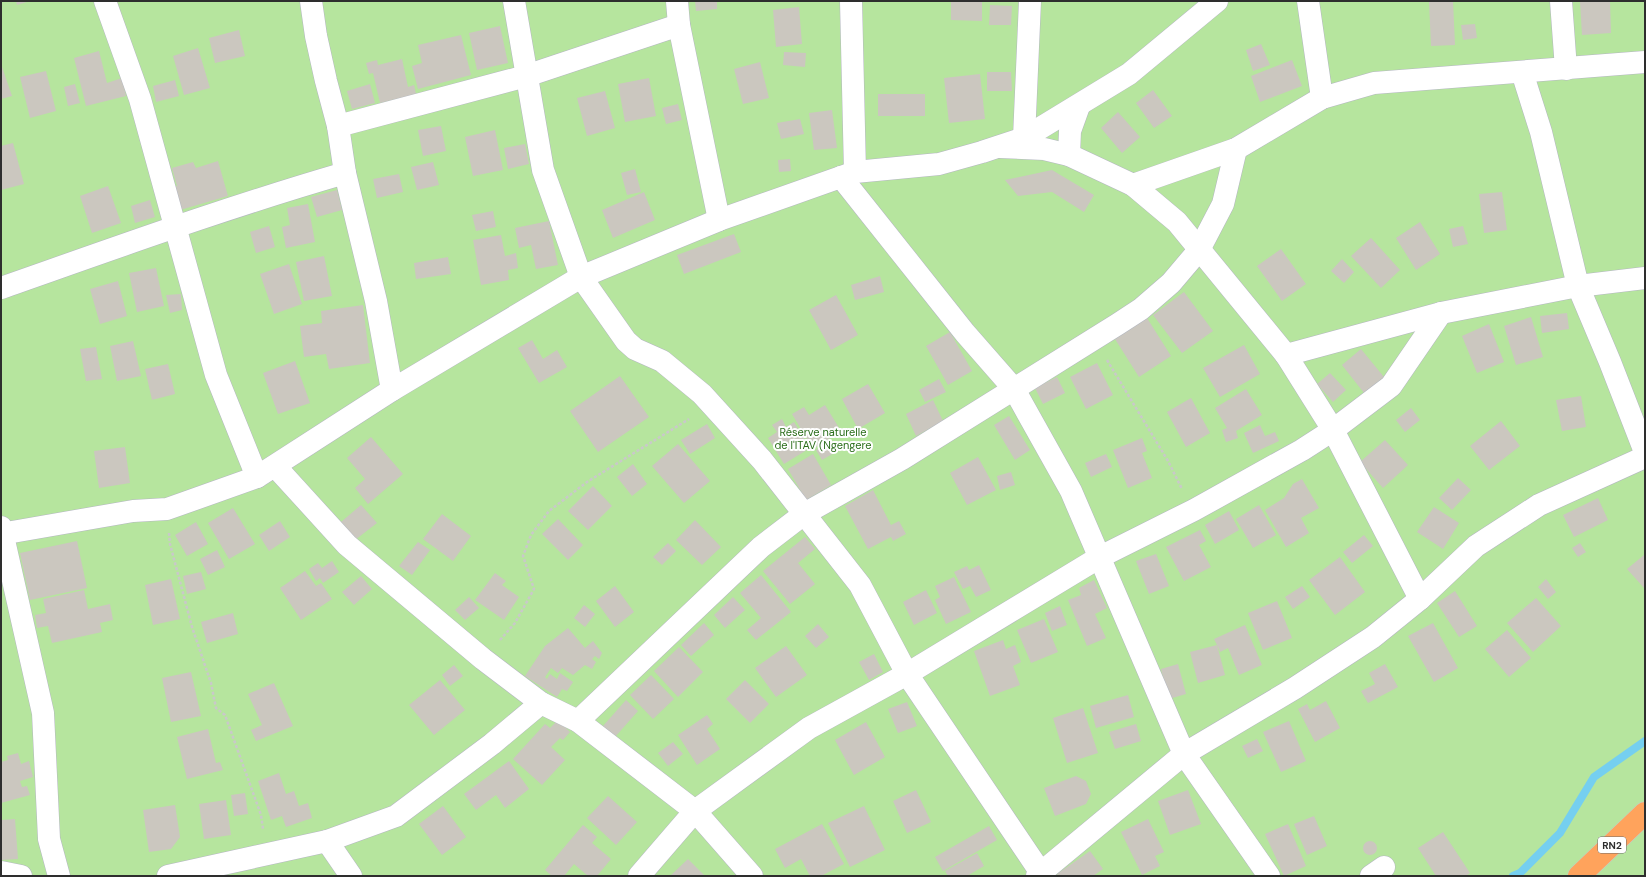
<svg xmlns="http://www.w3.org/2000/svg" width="1646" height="877" font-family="'DM Sans',sans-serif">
<rect width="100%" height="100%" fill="#efe9e1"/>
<rect fill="#b6e59e" x="1" y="1" width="1644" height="875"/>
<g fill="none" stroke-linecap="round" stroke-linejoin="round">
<polyline stroke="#75cff0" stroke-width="8" points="1513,876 1520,873 1560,833 1594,777 1645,741"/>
</g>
<g fill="#cbc7bf">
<polygon points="16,1 30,1 17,5"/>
<polygon points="695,1 717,1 717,9 696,11"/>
<polygon points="951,1 982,1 982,21 951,20"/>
<polygon points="1453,1 1455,45 1431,46 1429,2"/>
<polygon points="1610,1 1611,33 1582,35 1580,2"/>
<polygon points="990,5 1012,6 1011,25 989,25"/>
<polygon points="799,7 802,44 776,47 773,10"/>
<polygon points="1475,24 1477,38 1463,40 1461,25"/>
<polygon points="500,26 508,63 477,70 469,33"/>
<polygon points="239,30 245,56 215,63 209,38"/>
<polygon points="461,35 471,75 418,89 412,66 422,63 418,45"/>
<polygon points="1261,44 1270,65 1253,71 1246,50"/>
<polygon points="198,48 210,88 184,95 173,56"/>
<polygon points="99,51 107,83 122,78 126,96 86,106 74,58"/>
<polygon points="784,52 806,53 805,67 783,65"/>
<polygon points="402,59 408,87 414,85 416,94 380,103 373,73 369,74 366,63 377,60 378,65"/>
<polygon points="1292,60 1302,86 1260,102 1251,76"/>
<polygon points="760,62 769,98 743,104 734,69"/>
<polygon points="1,64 12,96 1,99"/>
<polygon points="46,71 56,111 30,118 20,77"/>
<polygon points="987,72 1011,72 1012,91 987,91"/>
<polygon points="980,74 985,119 949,123 944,78"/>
<polygon points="649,78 656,116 625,122 618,84"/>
<polygon points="175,80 179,96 156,102 153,86"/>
<polygon points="75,84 80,103 68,106 64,87"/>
<polygon points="370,84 375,103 352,109 347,91"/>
<polygon points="1153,90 1172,116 1154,128 1136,103"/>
<polygon points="605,91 615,128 587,136 577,98"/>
<rect x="878" y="94" width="47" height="22"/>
<polygon points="678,104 682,120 666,124 662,108"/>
<polygon points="832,110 837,148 814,150 809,113"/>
<polygon points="1118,112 1140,137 1122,153 1101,128"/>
<polygon points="800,119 804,134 781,139 777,123"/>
<polygon points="441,126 446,151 423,156 418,130"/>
<polygon points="495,130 503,170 473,176 465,137"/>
<polygon points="13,143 24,184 1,190 1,146"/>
<polygon points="525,144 529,164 508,169 504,148"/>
<polygon points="790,159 791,171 779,172 778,160"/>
<polygon points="218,161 228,196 180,210 173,187 177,186 172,168 193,162 196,168"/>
<polygon points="433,162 439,185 417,190 411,167"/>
<polygon points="635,169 641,192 627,195 621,173"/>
<polygon points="1052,170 1094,195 1084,212 1052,192 1018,196 1005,180"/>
<polygon points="399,174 403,192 377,198 373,179"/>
<polygon points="108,186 121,223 92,233 80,196"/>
<polygon points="337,190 342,210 317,217 311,197"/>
<polygon points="644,192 655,220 613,238 602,210"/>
<polygon points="1502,192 1507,230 1484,233 1479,194"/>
<polygon points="150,200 155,217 135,223 131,206"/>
<polygon points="308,204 315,242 286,248 282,227 290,225 287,208"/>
<polygon points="493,211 496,227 476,231 472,215"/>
<polygon points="549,221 558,265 536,269 531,245 519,248 515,228"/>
<polygon points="1420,222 1440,254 1416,270 1396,238"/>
<polygon points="269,226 275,247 256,253 250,232"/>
<polygon points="1463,226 1468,244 1453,247 1449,229"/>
<polygon points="734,234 741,252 684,274 677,255"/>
<polygon points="501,235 505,256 516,253 518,268 508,270 509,280 481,285 473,240"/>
<polygon points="1371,238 1400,270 1381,288 1351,256"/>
<polygon points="1281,249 1306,284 1282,301 1257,266"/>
<polygon points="324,256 332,296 304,301 296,262"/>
<polygon points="448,257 451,274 416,279 414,263"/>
<polygon points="1342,259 1354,272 1344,283 1331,271"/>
<polygon points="289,264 302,304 274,314 260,274"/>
<polygon points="156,268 164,306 137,312 129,273"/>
<polygon points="880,276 884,292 855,300 851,285"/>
<polygon points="118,281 127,316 100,324 90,289"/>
<polygon points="1184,292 1213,331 1182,353 1153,315"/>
<polygon points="181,294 182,310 170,313 166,295"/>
<polygon points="836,295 858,335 831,350 809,310"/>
<polygon points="363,305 370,363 329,369 326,354 304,357 300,326 322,323 321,311"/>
<polygon points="1567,313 1569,329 1542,333 1540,316"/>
<polygon points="1531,317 1543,357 1516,365 1504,326"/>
<polygon points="1147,318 1171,356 1139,377 1115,339"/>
<polygon points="1489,324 1504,362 1477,373 1462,336"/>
<polygon points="950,332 972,371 948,385 926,346"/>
<polygon points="532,340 543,359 557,350 567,367 539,383 518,348"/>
<polygon points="133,341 141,376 117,381 110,346"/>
<polygon points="1244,345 1260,374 1220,397 1203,368"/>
<polygon points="96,347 102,379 86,381 80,349"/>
<polygon points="1361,349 1384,377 1364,393 1342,365"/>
<polygon points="295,361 310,403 278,414 263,373"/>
<polygon points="1097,363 1113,395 1086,409 1070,377"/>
<polygon points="168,364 175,394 152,400 145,369"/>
<polygon points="1330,373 1346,390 1333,402 1317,384"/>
<polygon points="620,376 649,417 598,452 570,411"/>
<polygon points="1057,377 1065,393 1043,404 1035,388"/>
<polygon points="939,379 946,392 925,402 919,390"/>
<polygon points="868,384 885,413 858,429 842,399"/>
<polygon points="1246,389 1262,415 1236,431 1238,438 1226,442 1222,430 1227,428 1215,408"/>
<polygon points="1581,396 1586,427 1562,431 1556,400"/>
<polygon points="1191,398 1210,433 1186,447 1167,412"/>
<polygon points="933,400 943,421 916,436 906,414"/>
<polygon points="825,405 841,431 813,449 792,414 804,407 809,415"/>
<polygon points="1411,408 1420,420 1405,432 1396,420"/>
<polygon points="1009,416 1030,450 1015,460 994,425"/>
<polygon points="782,419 786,427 794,422 810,448 784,464 768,438 777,432 772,425"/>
<polygon points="1501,421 1520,446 1489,470 1470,446"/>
<polygon points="707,424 715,438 690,454 681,440"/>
<polygon points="1260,425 1265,436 1275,432 1279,441 1253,453 1244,433"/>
<polygon points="371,437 403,474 368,504 355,488 365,479 347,458"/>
<polygon points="1142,438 1147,451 1142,453 1152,478 1128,488 1113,450"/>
<polygon points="1385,440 1408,465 1383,488 1360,462"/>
<polygon points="828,443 834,453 822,460 816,450"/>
<polygon points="678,444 710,481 684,503 652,466"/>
<polygon points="125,447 130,483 99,488 94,451"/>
<polygon points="813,454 831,485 806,500 788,469"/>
<polygon points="1106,454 1112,467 1091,477 1085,463"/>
<polygon points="978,457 996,490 967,505 950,473"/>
<polygon points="633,464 647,484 632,496 617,477"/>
<polygon points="1011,472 1015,485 1000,490 997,476"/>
<polygon points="1458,478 1471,490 1452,510 1439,498"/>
<polygon points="1302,479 1319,508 1301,518 1309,533 1286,547 1265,510 1284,498 1293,484"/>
<polygon points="593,486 612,506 588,530 568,511"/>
<polygon points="873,490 891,525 899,521 906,534 893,541 891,537 868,549 845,506"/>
<polygon points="1598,498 1608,520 1574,537 1563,515"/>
<polygon points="361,505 377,523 355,540 341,522"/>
<polygon points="1259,505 1276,535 1253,548 1236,519"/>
<polygon points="1434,507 1459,523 1443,549 1417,532"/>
<polygon points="233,508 255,544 229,559 208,523"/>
<polygon points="1229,511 1239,530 1215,544 1205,525"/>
<polygon points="442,514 471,536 453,561 423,539"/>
<polygon points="558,519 583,545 568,560 542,534"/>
<polygon points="695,520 721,547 702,565 676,540"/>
<polygon points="280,521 290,537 269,551 259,535"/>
<polygon points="196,522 208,544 187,556 175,535"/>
<polygon points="1200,530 1206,541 1199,545 1211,567 1184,581 1166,547"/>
<polygon points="1364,535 1373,546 1352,563 1343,552"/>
<polygon points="805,537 815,549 798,563 815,584 790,604 763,571"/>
<polygon points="77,541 87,588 30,600 20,553"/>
<polygon points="418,542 430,550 412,575 399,566"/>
<polygon points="668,543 676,551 662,565 653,557"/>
<polygon points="1580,543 1586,552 1578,557 1572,548"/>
<polygon points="217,550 225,567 208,575 200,559"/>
<polygon points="1156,554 1169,586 1149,594 1136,561"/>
<polygon points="1644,555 1645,556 1645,589 1627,569"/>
<polygon points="1340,557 1365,592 1335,615 1309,580"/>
<polygon points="332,561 339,572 323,583 320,578 316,581 309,569 318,563 322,568"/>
<polygon points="979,565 991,590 976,597 970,586 963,589 954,572 967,566 969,570"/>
<polygon points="305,571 316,586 321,583 332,599 301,620 280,588"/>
<polygon points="201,572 206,589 187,594 183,576"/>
<polygon points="495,573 506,581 502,585 519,597 504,620 475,600"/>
<polygon points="761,575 791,612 756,640 747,630 761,618 740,593"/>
<polygon points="361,576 372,589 354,605 342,592"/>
<polygon points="954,577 971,612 946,624 935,600 940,597 935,586"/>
<polygon points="171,579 180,619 153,625 145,585"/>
<polygon points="1546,579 1556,592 1548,599 1538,587"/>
<polygon points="1094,580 1107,608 1095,614 1106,638 1087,646 1068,600 1081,595 1079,588"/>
<polygon points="615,586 634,612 615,627 596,601"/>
<polygon points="1302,586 1310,597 1293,609 1285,597"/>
<polygon points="84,590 88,609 110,604 113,620 100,623 102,632 52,643 48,626 37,628 35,615 46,613 43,599"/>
<polygon points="926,590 937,613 914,625 903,602"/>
<polygon points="1455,591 1477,626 1459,637 1437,603"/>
<polygon points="469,597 479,608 465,620 455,610"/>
<polygon points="733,597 745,610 725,628 714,615"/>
<polygon points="1536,598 1561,626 1533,652 1507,623"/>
<polygon points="1277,601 1292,638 1263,650 1248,613"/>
<polygon points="584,605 595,614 585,627 574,618"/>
<polygon points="1060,606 1067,625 1052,631 1045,613"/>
<polygon points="233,613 238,634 207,643 201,622"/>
<polygon points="1044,619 1058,652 1031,663 1017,630"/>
<polygon points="704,623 714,635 691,656 681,645"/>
<polygon points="1433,623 1458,668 1434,682 1408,636"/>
<polygon points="818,624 829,637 816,648 805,636"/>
<polygon points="1245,625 1262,665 1239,675 1228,648 1220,652 1217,645 1225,675 1198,683 1190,652 1217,645 1214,639"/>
<polygon points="568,628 585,648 593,641 602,653 599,659 595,656 592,659 596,662 592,669 585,665 573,675 562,668 558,673 551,668 545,677 547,679 550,674 557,679 560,673 573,682 567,691 562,689 557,697 525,676 545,646"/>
<polygon points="1507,630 1531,658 1509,677 1485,649"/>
<polygon points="1003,640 1006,649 1015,645 1021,662 1013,666 1020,685 990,696 974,651"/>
<polygon points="786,646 807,675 776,697 755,668"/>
<polygon points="679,647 703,672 678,697 654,671"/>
<polygon points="874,654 883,672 869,680 859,662"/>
<polygon points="1178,664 1186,694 1169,699 1161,669"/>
<polygon points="1385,664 1398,687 1368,703 1361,691 1375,684 1369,673"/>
<polygon points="454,665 463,676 450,686 442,675"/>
<polygon points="191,672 201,716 171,722 162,678"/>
<polygon points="651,675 674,699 653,719 630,695"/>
<polygon points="440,680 465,710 434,735 409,705"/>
<polygon points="745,680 769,704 750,723 726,699"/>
<polygon points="274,683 293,726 256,741 251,730 262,725 248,694"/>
<polygon points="1128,695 1134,717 1096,728 1090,706"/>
<polygon points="626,700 638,711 615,737 603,726"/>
<polygon points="1326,701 1340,728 1315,742 1298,709 1307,704 1310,710"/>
<polygon points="907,702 917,726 898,733 888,709"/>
<polygon points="1083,708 1098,753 1067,763 1053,718"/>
<polygon points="707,715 713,724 707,729 720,749 697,765 678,735"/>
<polygon points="558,720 570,732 563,740 560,738 551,747 565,760 542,785 513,759 545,724 550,728"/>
<polygon points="1289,721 1306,761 1281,772 1263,732"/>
<polygon points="866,722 885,757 854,775 835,740"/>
<polygon points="1136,724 1141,741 1115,749 1109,732"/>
<polygon points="208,729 216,763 220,762 223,770 187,779 177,737"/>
<polygon points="1257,739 1263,751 1248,758 1242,746"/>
<polygon points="673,742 683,754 668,766 658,753"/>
<polygon points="18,753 21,764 29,761 33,777 20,781 22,787 27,786 30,795 1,803 1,762 8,760 7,756"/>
<polygon points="509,761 529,789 505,808 496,795 476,810 464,794"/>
<polygon points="279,773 286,794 294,791 299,806 308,803 312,818 286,827 282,816 271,820 258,781"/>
<polygon points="1076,776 1086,781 1091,794 1086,804 1055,816 1044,788"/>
<polygon points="916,790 931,822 907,833 893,801"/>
<polygon points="1188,790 1201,824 1170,835 1158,801"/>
<polygon points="245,793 248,814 234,816 231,795"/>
<polygon points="608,796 637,822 616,845 587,818"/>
<polygon points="226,800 231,835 204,839 199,804"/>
<polygon points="175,805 180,837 171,849 149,852 143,810"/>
<polygon points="443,806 466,837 442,855 419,824"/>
<polygon points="864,806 885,850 850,867 828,823"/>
<polygon points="1314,816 1327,846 1307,855 1294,824"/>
<polygon points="15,819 18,859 1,860 1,820"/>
<polygon points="1148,819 1164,852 1155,856 1160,866 1142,875 1121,832"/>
<polygon points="822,824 844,864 821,876 810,876 801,859 785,868 775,849"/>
<polygon points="1288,824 1306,866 1284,876 1265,834"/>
<polygon points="583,825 597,837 592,843 611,859 597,876 588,876 574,864 564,876 552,876 545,870"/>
<polygon points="989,826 997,840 943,871 935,857"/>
<polygon points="1443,832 1470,873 1466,876 1436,876 1418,848"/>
<circle cx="1370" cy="848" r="7"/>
<polygon points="1090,851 1103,869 1093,876 1059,876 1057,874"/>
<polygon points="977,853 984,866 967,876 948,876 945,871"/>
<polygon points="688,859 705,876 670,876"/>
</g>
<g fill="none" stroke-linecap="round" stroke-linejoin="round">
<defs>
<g id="street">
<polyline points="105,1 140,99 216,375 257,477"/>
<polyline points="311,1 316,36 326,81 338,126 345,173 376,301 392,390"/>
<polyline points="514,1 543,170 581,277 626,341 635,349 662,361 702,394 762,460 860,585 907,674 1043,876"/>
<polyline points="677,1 679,25 719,220"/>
<polyline points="851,1 855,172"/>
<polyline points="1308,1 1322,98"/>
<polyline points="1561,1 1566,69"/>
<polyline points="1522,72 1541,132 1578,286 1610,362 1645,452"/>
<polyline points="338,126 526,76 679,25"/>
<polyline points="1024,138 1030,1"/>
<polyline points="999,147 1044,149 1069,155 1133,185 1177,222 1286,355 1333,430 1420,599"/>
<polyline points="1069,155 1070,131 1079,106"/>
<polyline points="841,177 965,333 1014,389 1071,491 1184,754 1269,876"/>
<polyline points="1133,185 1236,149 1322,98 1374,83 1645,62"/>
<path d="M1,288C115,248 228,207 345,173"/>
<polyline points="1286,355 1441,313 1578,286 1645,278"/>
<polyline points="275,466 347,545 483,659 541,703 578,721 695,811 752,876"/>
<polyline points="1,527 43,713 49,839 59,876"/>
<polyline points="578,721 761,547 804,514 902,459 1118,324 1141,309 1171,283 1199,250 1223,204 1236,149"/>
<polyline points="327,841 351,876"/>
<polyline points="1,872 21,876"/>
<polyline points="168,876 327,841 396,816 492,744 541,703"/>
<polyline points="639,876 695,811 809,728 907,674 1100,557 1194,510 1302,450 1333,430 1391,386 1441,313"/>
<polyline points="1037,876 1184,754 1295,688 1373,637 1420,599 1476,546 1539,505 1645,457"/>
<polyline points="1371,876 1384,867"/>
</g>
<polyline id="secondary" points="1,534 133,511 167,509 257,477 392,390 581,277 719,220 855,172 939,164 982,152 1024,138 1129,74 1217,1"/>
<polyline id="highway" points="1579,876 1645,813"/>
</defs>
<use href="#street" stroke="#b4b7c1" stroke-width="23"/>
<use href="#secondary" stroke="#b4b7c1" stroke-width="23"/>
<use href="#highway" stroke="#c9c9c9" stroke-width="23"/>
<g stroke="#c9c9c9" stroke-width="2.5" stroke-dasharray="3 2" stroke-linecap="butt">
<polyline points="1107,360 1168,461 1182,489"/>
<polyline points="169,533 170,544 192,627 211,683 216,708 225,715 261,815 263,829"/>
<polyline points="500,640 515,623 534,589 523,556 531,535 549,511 587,482 689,419"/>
</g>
<use href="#street" stroke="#fff" stroke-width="22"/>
<use href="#secondary" stroke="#fff" stroke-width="22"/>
<use href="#highway" stroke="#ffa35c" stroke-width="22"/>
</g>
<g text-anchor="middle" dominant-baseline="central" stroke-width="4" stroke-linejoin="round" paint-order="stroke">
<rect fill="#fff" stroke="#6d6d6d" stroke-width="1" x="1598" y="837" width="28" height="16" rx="3"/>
<g font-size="10" font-weight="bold" fill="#2e2e2e">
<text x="1612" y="845">RN2</text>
</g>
<g font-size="11" fill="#2c6e1b" stroke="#fff">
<text x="823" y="432">Réserve naturelle<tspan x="823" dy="13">de l'ITAV (Ngengere</tspan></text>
</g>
</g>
<rect width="1646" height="877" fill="none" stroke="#2e2e2e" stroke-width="4"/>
</svg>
